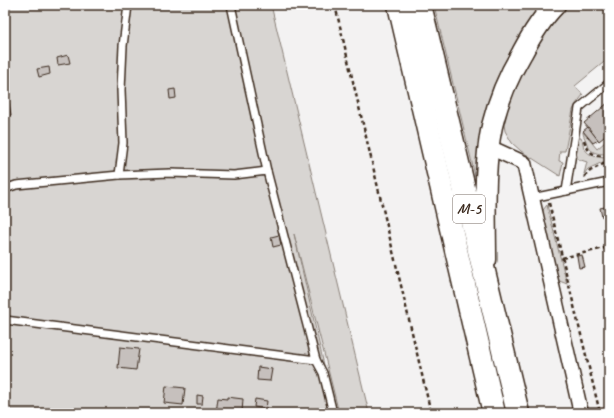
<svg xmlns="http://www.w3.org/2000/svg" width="614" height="418" font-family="Caveat,sans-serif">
<rect width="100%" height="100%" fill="#f3f2f2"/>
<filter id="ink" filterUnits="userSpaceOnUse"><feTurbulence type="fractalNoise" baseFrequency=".025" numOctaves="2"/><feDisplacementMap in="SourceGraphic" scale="8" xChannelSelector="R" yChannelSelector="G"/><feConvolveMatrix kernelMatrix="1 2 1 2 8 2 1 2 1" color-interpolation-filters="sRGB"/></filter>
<g filter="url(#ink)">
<g fill="#d8d5d2" stroke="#8a8078">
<polygon points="5,5 271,5 369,413 339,413 294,234 335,413 5,413"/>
<path d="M434,5H542C515,41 488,83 483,128C480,151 481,174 480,196Z"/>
<polygon points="568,5 609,5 609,58 575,86 583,95 576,104 573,110 565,151 560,151 559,161 563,162 560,176 521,151 512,143 505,131 503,119 522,69 547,29"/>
<path d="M583,132L597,149L605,142L609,146V154C597,154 590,154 586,141C585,138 583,136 583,132Z"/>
<path d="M578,138H581C583,141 583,145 584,148C589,157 600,158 609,158V159L588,169L584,174L587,162L578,159L576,153Z"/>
<polygon points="547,205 567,284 557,280 542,215 543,210"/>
</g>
<g fill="#c6c0bd" stroke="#3b2a1e">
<polygon points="68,55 70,63 58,65 57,58"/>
<polygon points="49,67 50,74 39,77 37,69"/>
<polygon points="175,89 176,98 170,99 169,90"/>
<polygon points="609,102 609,133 599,141 584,123"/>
<polygon points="9,103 11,115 5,116 5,104"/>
<polygon points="588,127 598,140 593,143 583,131"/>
<polygon points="609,206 609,215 602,217 600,208"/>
<polygon points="279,235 281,245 273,247 271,237"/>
<polygon points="582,255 585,267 579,268 577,256"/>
<polygon points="120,347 139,349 136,370 118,368"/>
<polygon points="258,367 272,369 270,381 257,380"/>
<polygon points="166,386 185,388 183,405 164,403"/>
<polygon points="197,395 203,396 202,404 197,404"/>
<polygon points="227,397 243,399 242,413 216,413 218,398 227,399"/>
<polygon points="255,399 267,401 266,409 254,407"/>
</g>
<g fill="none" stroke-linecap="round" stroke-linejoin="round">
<defs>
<g id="lane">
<polyline points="231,5 267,171 316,360 323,373 333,413"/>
<polyline points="609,83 579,108 566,191 609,182"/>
<polyline points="119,175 123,143 121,90 123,46 128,5"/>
<polyline points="5,189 16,185 119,175 170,173 234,175 267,171"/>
<polyline points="532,198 566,191"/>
<polyline points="5,320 316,360"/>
</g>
<polyline id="street" points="489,147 524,163 581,413"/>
<path id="secondary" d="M486,260C486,217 483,168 492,126C498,101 509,75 522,53C531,36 541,19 555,5"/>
<g id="highway">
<polyline points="399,5 494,413"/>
<polyline points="420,5 518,413"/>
</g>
</defs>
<use href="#lane" stroke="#3b2a1e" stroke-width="10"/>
<use href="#street" stroke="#3b2a1e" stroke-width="17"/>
<use href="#secondary" stroke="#3b2a1e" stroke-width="23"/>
<use href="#highway" stroke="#3b2a1e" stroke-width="25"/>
<g stroke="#3b2a1e" stroke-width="2.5" stroke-dasharray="4 3" stroke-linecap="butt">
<polyline points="335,5 431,413"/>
<path d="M584,140C589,155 594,156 609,156"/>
<polyline points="584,177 590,171 609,161"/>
<polyline points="549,203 600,413"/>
<polyline points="562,258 609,247"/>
</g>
<use href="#lane" stroke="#fff" stroke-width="7"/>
<use href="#street" stroke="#fff" stroke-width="14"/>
<use href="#secondary" stroke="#fff" stroke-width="20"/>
<use href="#highway" stroke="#fff" stroke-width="22"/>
</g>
</g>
<g text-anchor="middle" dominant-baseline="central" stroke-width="4" stroke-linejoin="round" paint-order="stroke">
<rect fill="#fff" stroke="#766a62" stroke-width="1" x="453" y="195" width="32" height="28" rx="3"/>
<g font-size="16" font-weight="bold" fill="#3b2a1e">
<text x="469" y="209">М-5</text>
</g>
</g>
<rect width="614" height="418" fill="none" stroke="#fff" stroke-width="20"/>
<rect x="10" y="10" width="594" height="398" fill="none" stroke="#3b2a1e" stroke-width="1.5" filter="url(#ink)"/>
</svg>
